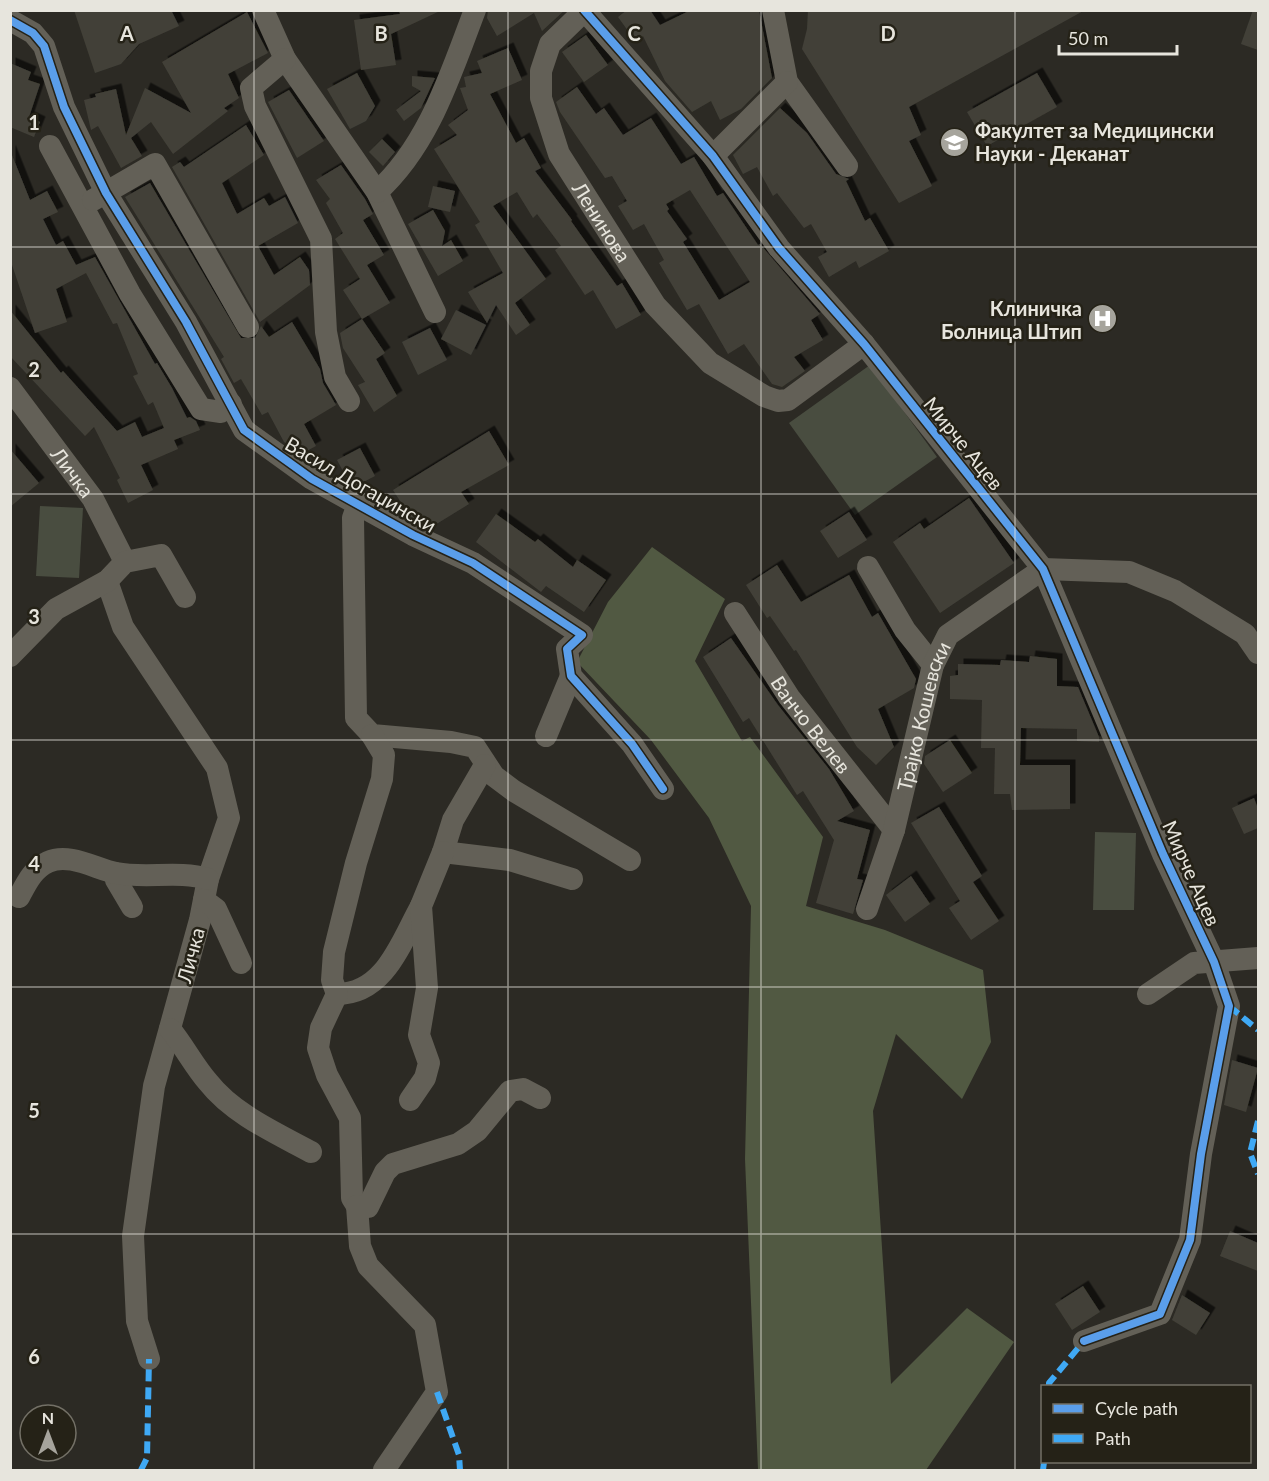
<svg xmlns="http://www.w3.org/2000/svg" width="1269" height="1481" font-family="Lato,sans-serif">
<defs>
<filter id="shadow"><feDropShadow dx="5.5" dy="-5.5" stdDeviation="0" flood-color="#0009"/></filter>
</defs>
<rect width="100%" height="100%" fill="#2c2a24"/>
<g fill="#494d40">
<polygon points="870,365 937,457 855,515 789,423"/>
<polygon points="40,506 83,508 79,578 36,576"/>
<polygon points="1095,832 1136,833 1134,910 1093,910"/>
</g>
<polygon fill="#515942" points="652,547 725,599 695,661 742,741 750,737 823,837 806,906 885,930 983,970 991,1042 962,1099 896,1034 873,1111 891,1384 967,1308 1014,1342 926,1470 758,1470 745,1159 751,906 709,818 651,740 577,662 608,602"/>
<g fill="#424038" fill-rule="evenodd" filter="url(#shadow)">
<polygon points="74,10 171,10 179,26 139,44 121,64 95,73"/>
<polygon points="399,10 442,10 391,34 396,65 361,70 354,20 400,14"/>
<polygon points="488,10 565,10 542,31 534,13 497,36 487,18"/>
<polygon points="627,10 650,10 660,25 691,10 759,10 772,78 741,109 720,120 711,101 692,112 665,81 643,36 636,42 618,17"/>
<polygon points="808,10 1085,10 909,107 921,135 909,141 932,186 899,203 802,49 807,29"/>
<polygon points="1253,10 1258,10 1258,50 1241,44"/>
<polygon points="247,12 268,53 228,74 239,98 224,108 228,111 173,154 151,122 131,138 142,156 121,168 98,126 91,130 84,100 96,97 95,94 116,89 126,135 145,88 191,113 162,62"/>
<polygon points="586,35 608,65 584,82 562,52"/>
<polygon points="508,48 522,80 490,94 516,143 524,138 541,168 535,171 572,220 571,221 617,286 622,283 641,315 616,329 593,290 585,295 555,250 561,246 537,214 533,218 517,192 493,206 546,279 515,303 530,325 516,335 496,305 487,323 468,292 503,273 475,225 480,222 434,149 457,135 448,125 468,110 460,88 466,87 464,77 482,73 477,61"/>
<polygon points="10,63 31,72 28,80 40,84 29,117 40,122 34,137 10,127"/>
<polygon points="357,73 375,106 366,121 350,129 327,89"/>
<polygon points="1037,73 1057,107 987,146 967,112"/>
<polygon points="412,76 435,78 421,108 404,121 396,110 421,91 412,86"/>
<path d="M577,87L596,114L604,108L623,135L651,118L681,164L694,157L717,196L723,193L758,245L760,244L820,314L811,320L823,340L794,357L805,371L782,387L772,384L744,344L728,354L699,304L687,310L659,263L664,260L644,224L633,230L618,206L627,201L612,176L605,178L560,112L556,102ZM690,190L750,282L719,300L683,242L687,239L667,211L669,209L666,204Z"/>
<polygon points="289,90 324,141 297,158 268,102"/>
<polygon points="780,108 807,133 836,174 849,179 846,181 865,221 870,218 889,251 859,268 856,261 829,277 818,257 827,252 811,224 804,228 777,193 773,196 757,167 743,174 733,155"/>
<polygon points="246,125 264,155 222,183 237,214 264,198 269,206 285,197 298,223 258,246 274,275 300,257 309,270 310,285 260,322 172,167 180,162 184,167"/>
<polygon points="382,139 395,152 383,166 369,152"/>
<polygon points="10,150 30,200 47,191 58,212 43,219 56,245 63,241 76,265 95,257 155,364 157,363 172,388 187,418 190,417 196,421 200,430 174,440 178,449 141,465 153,490 128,503 117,480 120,478 94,427 85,436 10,356 10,310 61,373 63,371 117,431 135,422 142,437 164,428 153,402 148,405 133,376 138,374 117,323 113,324 86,273 56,289 67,322 35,333 10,259"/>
<polygon points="341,165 365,199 373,214 363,220 384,255 367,265 390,303 362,319 343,290 360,279 335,239 343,233 326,203 330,199 316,180"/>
<polygon points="150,183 241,338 255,338 261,326 269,337 292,322 320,369 323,383 336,405 304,424 316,446 301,454 284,442 268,412 262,415 241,379 234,383 221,359 224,357 125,197"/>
<polygon points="433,186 455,191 450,212 428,207"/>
<polygon points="433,210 445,231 442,246 451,240 463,261 438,276 408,224"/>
<polygon points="456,310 486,325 471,355 441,339"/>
<polygon points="362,319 385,353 376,359 397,396 374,412 358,385 365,382 343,348 340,333"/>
<polygon points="430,328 447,360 418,375 402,342"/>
<polygon points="489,431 509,465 461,492 469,504 430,528 411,518 393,490"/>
<polygon points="360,448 375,476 354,487 350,484 337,460"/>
<polygon points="10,449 39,483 10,507"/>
<polygon points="969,498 1014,563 940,613 893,542 920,523 924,529"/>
<polygon points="849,512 867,540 838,558 820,531"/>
<polygon points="496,514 535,542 538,539 573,567 577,560 606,580 584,612 546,586 541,592 476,542"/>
<polygon points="777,565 801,602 849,575 872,617 878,613 916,679 914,688 878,709 894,747 876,765 857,747 796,650 794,651 770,616 767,618 746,585"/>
<polygon points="731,638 778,705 829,769 854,811 837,821 870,830 857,879 863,880 853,914 816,903 834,840 803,791 797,795 749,718 743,722 703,657"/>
<polygon points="1030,656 1057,659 1057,686 1078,687 1099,737 1099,742 1077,741 1077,729 1021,728 1020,765 1070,765 1070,809 1012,810 1010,794 994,794 995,748 981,748 982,700 950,699 950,676 958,675 958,664 1000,665 1001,660 1029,662"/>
<polygon points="950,740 972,773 943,792 924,764 925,756"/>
<polygon points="1254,798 1258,809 1258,828 1244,834 1232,808"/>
<polygon points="939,807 982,876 973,882 999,921 971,940 949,908 960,901 911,823"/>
<polygon points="911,876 930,904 905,922 886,895"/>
<polygon points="1232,1060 1258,1068 1246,1112 1224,1105"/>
<polygon points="1230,1231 1258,1243 1258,1271 1220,1256"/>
<polygon points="1083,1286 1100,1312 1072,1330 1055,1304"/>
<polygon points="1182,1295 1210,1313 1196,1335 1172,1320"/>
</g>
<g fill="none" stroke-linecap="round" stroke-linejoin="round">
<g stroke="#636057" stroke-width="22">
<polyline points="263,10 285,59 377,192 435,312"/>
<polyline points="584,10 713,156 779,248 864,344 1043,569 1163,854 1214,962 1229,1006 1201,1154 1190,1240 1160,1314 1084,1341"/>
<polyline points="773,10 787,82 847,166"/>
<path id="s1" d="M584,11L550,44L541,71V98L559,154L655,305L710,363L764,396L778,401L788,400L864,344"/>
<polyline points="10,20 33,33 44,46 64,107 106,193 186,322 244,430 312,479 413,535 473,563 582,635 567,649 571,676 632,744 663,789"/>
<polyline points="285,59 251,88 255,106 321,239 326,332 335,377 349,401"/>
<polyline points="50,146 130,294 201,409 221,412 231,404"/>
<polyline points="713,156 787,82"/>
<path d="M377,192C429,145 450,75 475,10"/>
<polyline points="93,200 155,164 248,327"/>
<path id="s2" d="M10,388L93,499L125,562"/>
<polyline points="358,504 353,518 356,718 372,735 451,742 475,747 494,776 514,791 630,860"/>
<polyline points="868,567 905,630 933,665"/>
<polyline points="107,581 123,627 217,768 229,818 208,879 200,920 154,1086 133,1236 137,1321 149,1359"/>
<path id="s3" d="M735,613L789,697L894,830"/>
<polyline points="10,656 56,609 107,581 125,562 161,555 185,597"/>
<polyline points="546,736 571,676"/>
<polyline points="485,765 453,820 443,852 510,860 572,879"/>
<polyline points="115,873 116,880 132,907"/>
<path d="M19,897C27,882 33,869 48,862C69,852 96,869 116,873C146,879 178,870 208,879"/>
<polyline points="204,900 216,909 241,963"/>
<path id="s4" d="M867,909L894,830L933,665L948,635L1043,569L1129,572L1175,591L1245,634L1258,653"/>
<path d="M337,994C385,994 401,942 421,906"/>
<polyline points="1148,994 1194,963 1258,958"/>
<path d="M170,1029C184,1046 194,1066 208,1082C233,1114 276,1133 311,1152"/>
<polyline points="410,1100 425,1078 429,1063 419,1035 427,988 421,906 443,852"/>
<polyline points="357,1206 352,1198 350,1118 327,1075 318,1048 321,1028 337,994 332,980 334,952 356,863 382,779 384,755 372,735"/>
<polyline points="384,1470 437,1392 425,1325 368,1266 360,1246 357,1206 368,1207 385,1172 393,1164 458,1144 477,1131 510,1091 523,1089 540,1098"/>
</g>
<g stroke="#3fa9f5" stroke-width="6" stroke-dasharray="12 6" stroke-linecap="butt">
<polyline points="1229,1006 1258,1030"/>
<polyline points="1258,1121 1250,1153 1258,1174"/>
<polyline points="1049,1386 1049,1383 1084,1341"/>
<polyline points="437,1392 459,1455 460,1470"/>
<polyline points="141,1470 147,1458 149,1359"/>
<polyline points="1043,1470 1044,1462"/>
</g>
<defs>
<g id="cycleway">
<polyline points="584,10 713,156 779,248 864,344 1043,569 1163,854 1214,962 1229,1006 1201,1154 1190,1240 1160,1314 1084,1341"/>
<polyline points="10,20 33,33 44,46 64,107 106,193 186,322 244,430 312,479 413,535 473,563 582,635 567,649 571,676 632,744 663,789"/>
</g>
</defs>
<use href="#cycleway" stroke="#252217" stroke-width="11"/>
<use href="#cycleway" stroke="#5a9eea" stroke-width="8"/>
</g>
<path fill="none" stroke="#e7e5dd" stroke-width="1.5" stroke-opacity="0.55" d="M254,10V1470M508,10V1470M761,10V1470M1015,10V1470M10,247H1258M10,494H1258M10,740H1258M10,987H1258M10,1234H1258"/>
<defs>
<symbol id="university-disc" viewBox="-11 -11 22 22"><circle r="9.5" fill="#a6a49c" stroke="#252217"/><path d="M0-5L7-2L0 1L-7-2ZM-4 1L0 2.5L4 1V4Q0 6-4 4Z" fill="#fff"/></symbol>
<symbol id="hospital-disc" viewBox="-11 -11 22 22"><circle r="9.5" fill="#a6a49c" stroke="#252217"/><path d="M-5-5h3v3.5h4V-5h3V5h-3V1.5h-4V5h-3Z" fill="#fff"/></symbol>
</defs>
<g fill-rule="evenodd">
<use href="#university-disc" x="938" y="126" width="33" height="33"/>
<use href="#hospital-disc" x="1086" y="302" width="33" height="33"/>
</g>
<g text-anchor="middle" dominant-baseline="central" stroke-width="5" stroke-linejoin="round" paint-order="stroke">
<g font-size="20" font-weight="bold" fill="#e7e5dd" stroke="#252217" text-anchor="start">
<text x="975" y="130">Факултет за Медицински<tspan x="975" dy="23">Науки - Деканат</tspan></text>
<text x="1082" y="308" text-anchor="end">Клиничка<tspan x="1082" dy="23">Болница Штип</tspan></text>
</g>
<g font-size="20" fill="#e7e5dd" stroke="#252217">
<text stroke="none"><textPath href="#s1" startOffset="242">Ленинова</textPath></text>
<text transform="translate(964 443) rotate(51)">Мирче Ацев</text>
<text stroke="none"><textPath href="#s2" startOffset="105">Личка</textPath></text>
<text transform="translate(361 484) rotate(30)">Васил Догаџински</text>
<text stroke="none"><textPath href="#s4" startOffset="201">Трајко Кошевски</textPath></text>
<text stroke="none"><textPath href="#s3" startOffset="135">Ванчо Велев</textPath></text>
<text transform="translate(1192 873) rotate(66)">Мирче Ацев</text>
<text transform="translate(190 955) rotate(-75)">Личка</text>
</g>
</g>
<g font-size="20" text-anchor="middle" font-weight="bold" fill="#e7e5dd" stroke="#252217" stroke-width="5" stroke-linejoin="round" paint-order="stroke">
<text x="127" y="41">A</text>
<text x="381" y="41">B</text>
<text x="634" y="41">C</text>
<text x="888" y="41">D</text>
<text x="34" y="130">1</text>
<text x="34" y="377">2</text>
<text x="34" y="624">3</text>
<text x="34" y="871">4</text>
<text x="34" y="1118">5</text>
<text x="34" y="1364">6</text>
</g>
<rect width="1269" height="1481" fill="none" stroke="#e7e5dd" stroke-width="24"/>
<rect x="1041" y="1385" width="210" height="78" fill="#252217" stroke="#737066" stroke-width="1.5"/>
<rect x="1053" y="1404" width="30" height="9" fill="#5a9eea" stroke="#737066" stroke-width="1.5"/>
<text x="1095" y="1415" font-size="18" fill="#e7e5dd">Cycle path</text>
<rect x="1053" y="1434" width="30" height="9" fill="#3fa9f5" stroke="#737066" stroke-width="1.5"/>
<text x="1095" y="1445" font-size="18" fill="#e7e5dd">Path</text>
<g transform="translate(48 1433)"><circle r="28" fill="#252217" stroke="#737066" stroke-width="1.5"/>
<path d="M0-4.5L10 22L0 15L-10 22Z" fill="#a6a49c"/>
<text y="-9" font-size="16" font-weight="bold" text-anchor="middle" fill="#e7e5dd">N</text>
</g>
<path d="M1059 45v9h118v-9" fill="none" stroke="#e7e5dd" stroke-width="3"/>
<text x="1068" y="45" font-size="18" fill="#e7e5dd" stroke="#252217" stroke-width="4.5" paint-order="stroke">50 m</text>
</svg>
